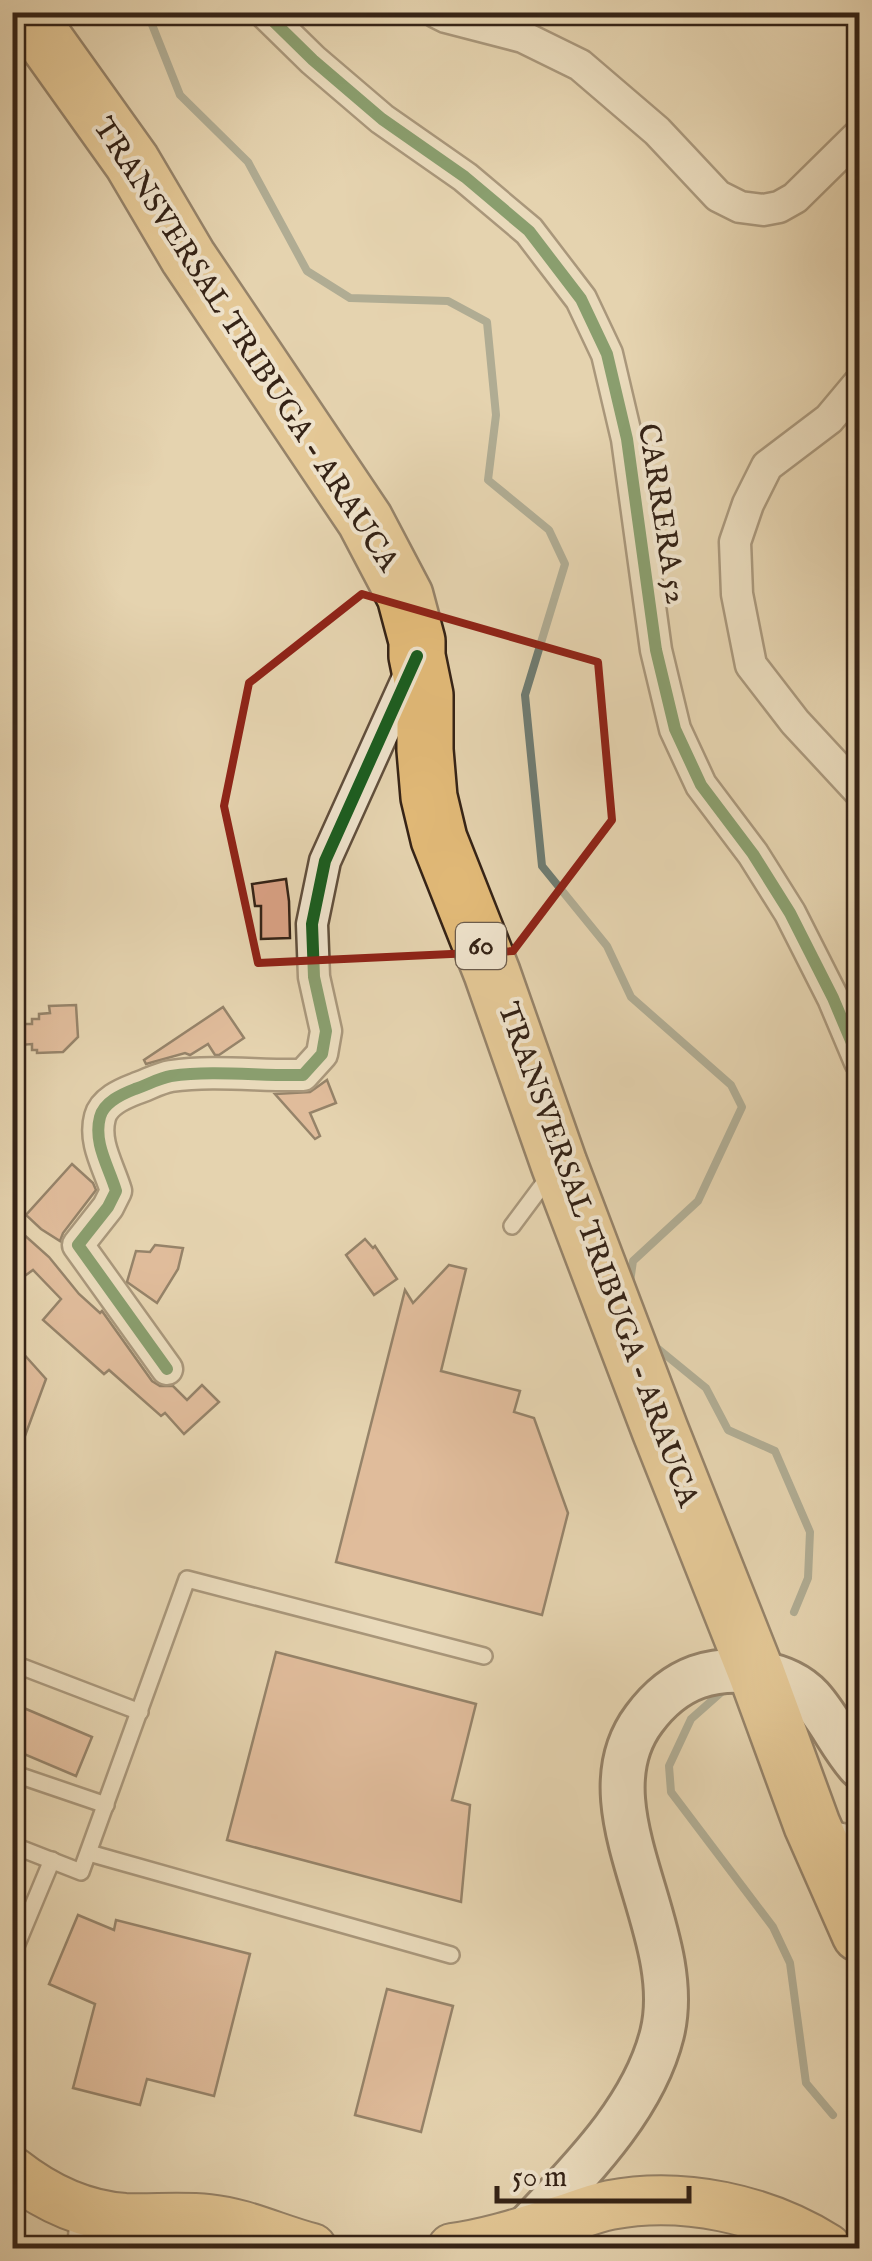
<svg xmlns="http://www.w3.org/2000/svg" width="872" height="2261" font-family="'IM FELL English',serif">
<rect width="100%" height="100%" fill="#e5d3af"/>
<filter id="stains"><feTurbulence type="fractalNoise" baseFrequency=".002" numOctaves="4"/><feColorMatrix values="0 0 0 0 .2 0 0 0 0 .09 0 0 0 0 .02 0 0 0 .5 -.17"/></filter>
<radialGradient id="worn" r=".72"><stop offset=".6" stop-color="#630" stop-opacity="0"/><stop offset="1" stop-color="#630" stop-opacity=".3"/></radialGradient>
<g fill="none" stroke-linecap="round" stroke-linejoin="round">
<g stroke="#6f7c72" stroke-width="8">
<polyline points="147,12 180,95 248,162 307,271 350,298 448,301 487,322 496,415 488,480 549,530 565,564 525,695 542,866 607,946 631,997 731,1085 742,1107 698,1201 633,1261 630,1282"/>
<polyline points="651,1343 706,1388 728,1430 775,1451 810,1532 808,1578 794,1612"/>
<polyline points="726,1688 691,1719 669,1766 671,1792 773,1927 790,1963 806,2083 833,2115"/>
</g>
</g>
<g fill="#d9a184" stroke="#352316" stroke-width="2.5">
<polygon points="286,879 289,901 290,938 261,939 261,906 255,906 252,884"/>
<polygon points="76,1005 78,1037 63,1052 37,1053 37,1050 32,1050 32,1044 20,1045 20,1024 32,1024 32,1019 39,1019 39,1014 50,1013 49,1006"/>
<polygon points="223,1007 244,1038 219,1055 215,1055 208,1044 190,1055 185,1053 146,1064 144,1060"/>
<polygon points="327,1080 336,1103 310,1113 320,1136 315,1139 275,1094 310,1092"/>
<polygon points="72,1164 93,1183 96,1190 63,1233 60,1241 41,1229 26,1215"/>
<polygon points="12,1224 49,1257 79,1294 100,1313 102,1311 152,1381 160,1386 173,1386 187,1400 202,1385 219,1402 184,1434 165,1413 161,1416 109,1370 104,1374 43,1320 61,1299 33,1270 12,1285"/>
<polygon points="365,1239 373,1248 375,1246 397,1279 374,1295 346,1255"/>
<polygon points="155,1245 183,1248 178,1269 157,1303 127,1282 136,1251 150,1252"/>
<polygon points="449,1265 466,1269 441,1371 520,1391 514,1412 534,1418 568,1513 542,1615 336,1562 405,1290 413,1303"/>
<polygon points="12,1341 46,1379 15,1463 12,1463"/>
<polygon points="276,1652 476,1704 452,1800 470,1805 461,1902 227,1840"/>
<polygon points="12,1703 92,1737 76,1776 12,1749"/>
<polygon points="78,1915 114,1930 116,1920 250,1954 214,2096 147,2079 140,2105 73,2088 95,2004 49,1984"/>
<polygon points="387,1989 453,2006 421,2132 355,2115"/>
</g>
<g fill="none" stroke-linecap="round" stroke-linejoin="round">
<defs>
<g id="lane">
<polyline points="512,1226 550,1175"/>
<polyline points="12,1663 140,1712"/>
<polyline points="12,1773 106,1805"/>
<polyline points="826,1828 860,1835"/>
<polyline points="12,1845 81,1872 187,1579 484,1656"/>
<polyline points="89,1853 451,1955"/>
<polyline points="12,1956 52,1860"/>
<polyline points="76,2248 78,2212"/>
</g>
<g id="street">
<polyline points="264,12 313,60 382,119 465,177 529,231 581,299 607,354 627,439 656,650 675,729 701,785 753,854 790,913 833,998 860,1062"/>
<polyline points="436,12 446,17 523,37 580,65 657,131 718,196 740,207 763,210 779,207 795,198 860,134"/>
<polyline points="860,382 829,419 767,466 748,504 735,542 737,594 751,665 795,722 860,792"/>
<path d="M167,1369L78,1245L108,1207L116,1191C109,1167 93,1143 100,1117C104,1102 122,1094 135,1089C147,1085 159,1078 171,1076C214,1070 259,1076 303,1075L322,1054L326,1031L314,977L312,924L325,861L414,664"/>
</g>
<path id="secondary" d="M524,2231C576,2175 643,2111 662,2034C688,1930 578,1807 644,1719C658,1700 675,1685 697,1677C732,1665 785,1670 811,1698C830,1719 841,1746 860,1767"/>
<g id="primary">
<path d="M12,2171C45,2197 83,2215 125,2218C153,2219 181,2216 209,2219C246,2223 277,2239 312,2248"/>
<path d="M452,2248C490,2243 528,2230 565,2219C580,2214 595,2208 610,2205C683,2191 765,2209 827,2248"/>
</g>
<polyline id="highway" points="25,12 132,162 188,257 365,520 405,596 417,641 417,656 425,695 425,750 429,797 439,839 492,973 559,1164 660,1430 756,1672 812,1825 860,1934"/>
</defs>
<use href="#lane" stroke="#614f3c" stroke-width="20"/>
<use href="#street" stroke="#614f3c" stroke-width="35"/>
<use href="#secondary" stroke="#352316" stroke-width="48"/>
<use href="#primary" stroke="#352316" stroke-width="52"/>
<use href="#highway" stroke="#352316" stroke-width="60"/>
<use href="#lane" stroke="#eee2cb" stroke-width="15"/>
<use href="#street" stroke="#eee2cb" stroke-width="30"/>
<use href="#secondary" stroke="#eee2cb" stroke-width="42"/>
<use href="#primary" stroke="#e2ba78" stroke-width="48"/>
<use href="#highway" stroke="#e2ba78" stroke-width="55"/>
<defs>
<g id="cycleway">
<polyline points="264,12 313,60 382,119 465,177 529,231 581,299 607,354 627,439 656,650 675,729 701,785 753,854 790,913 833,998 860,1062"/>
<path d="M167,1369L78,1245L108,1207L116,1191C109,1167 93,1143 100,1117C104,1102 122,1094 135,1089C147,1085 159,1078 171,1076C214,1070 259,1076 303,1075L322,1054L326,1031L314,977L312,924L325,861L417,656"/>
</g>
</defs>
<use href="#cycleway" stroke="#eee2cb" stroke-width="19"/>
<use href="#cycleway" stroke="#1b5e20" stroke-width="12"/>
</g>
<path d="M0 0H872V2261H0ZM362,594L598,662L612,820L513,951L258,963L224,806L249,683Z" fill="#e5d3af" fill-opacity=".55" fill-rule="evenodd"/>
<path fill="none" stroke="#8f2418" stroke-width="8" stroke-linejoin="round" d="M362,594L598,662L612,820L513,951L258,963L224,806L249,683Z"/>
<g text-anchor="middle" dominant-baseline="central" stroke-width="8" stroke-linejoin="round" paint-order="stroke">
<rect fill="#eee2cb" stroke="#6c5c4c" stroke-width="2.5" x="456" y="923" width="50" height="46" rx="8"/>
<g font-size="28" font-weight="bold" fill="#352316">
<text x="481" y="946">60</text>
</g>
<g font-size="30" fill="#352316" stroke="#eee2cb">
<text transform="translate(245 345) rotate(57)">TRANSVERSAL TRIBUGA - ARAUCA</text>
<text transform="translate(661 514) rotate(81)">CARRERA 52</text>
<text transform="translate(597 1255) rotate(70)">TRANSVERSAL TRIBUGA - ARAUCA</text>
</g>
</g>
<rect width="872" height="2261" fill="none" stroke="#e5d3af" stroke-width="50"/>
<rect x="15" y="15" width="842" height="2231" fill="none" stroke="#352316" stroke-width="5"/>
<rect x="25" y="25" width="822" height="2211" fill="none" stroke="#352316" stroke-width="2.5"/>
<path d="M497 2186v15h192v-15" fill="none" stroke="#352316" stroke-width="5"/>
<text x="512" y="2186" font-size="30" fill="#352316" stroke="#eee2cb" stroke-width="8" paint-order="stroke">50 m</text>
<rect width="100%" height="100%" filter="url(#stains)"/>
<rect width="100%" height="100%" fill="url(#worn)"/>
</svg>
